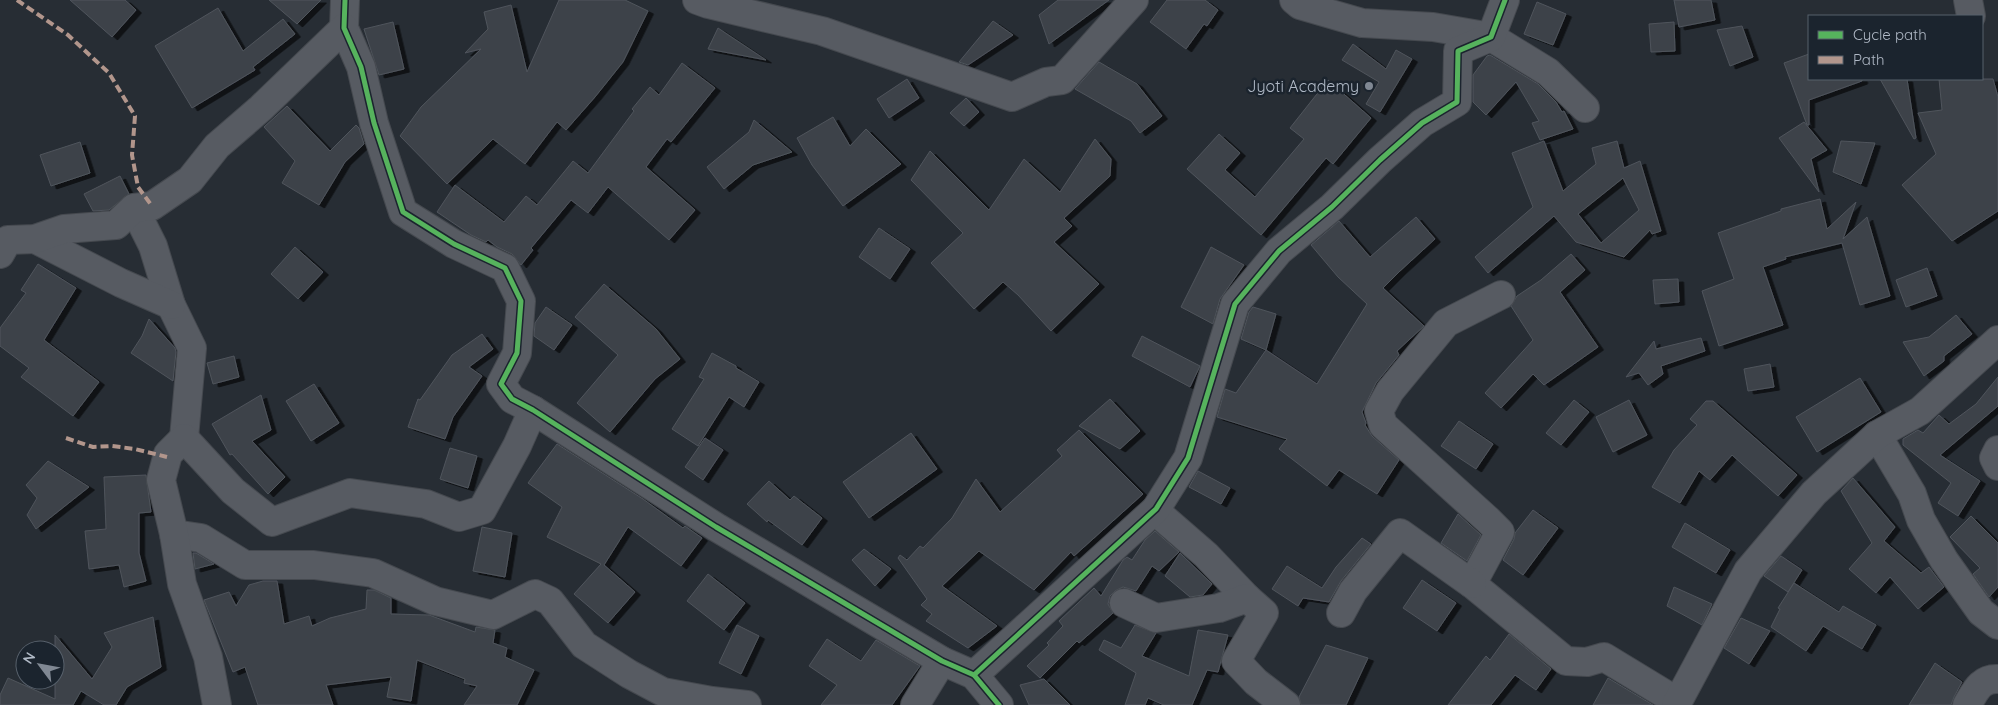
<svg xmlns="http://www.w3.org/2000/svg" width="1998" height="705" font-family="Quicksand,sans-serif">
<defs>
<filter id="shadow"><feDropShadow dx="5.5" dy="3" stdDeviation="0" flood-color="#0009"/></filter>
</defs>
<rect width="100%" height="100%" fill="#272d34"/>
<g fill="#3e4349" stroke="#4f545c" fill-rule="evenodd" filter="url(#shadow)">
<polygon points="70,0 125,0 136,10 112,37"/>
<polygon points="269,0 321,0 297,24"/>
<polygon points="559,0 625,0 648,11 623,62 595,97 566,130 557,122 525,164 493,139 447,184 400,136 421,107 481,49 465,53 488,29 484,12 511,5 527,72"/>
<polygon points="1058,0 1109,0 1049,44 1039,15"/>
<polygon points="1167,0 1205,0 1218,10 1207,26 1204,24 1186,49 1150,22"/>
<polygon points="1674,0 1711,0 1715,20 1679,27"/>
<polygon points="1537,2 1566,14 1553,45 1524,34"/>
<polygon points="218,8 243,51 283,19 295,34 253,67 255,70 192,108 155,46"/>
<polygon points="993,21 1013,35 968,65 959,62"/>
<polygon points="393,22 404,69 379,75 364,29"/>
<polygon points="1674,22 1675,51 1651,52 1649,24"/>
<polygon points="1742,26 1753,57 1730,66 1717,30"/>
<polygon points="718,28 766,60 708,49"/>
<polygon points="1353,44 1386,69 1396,50 1412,59 1380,112 1366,104 1379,82 1342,60"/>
<polygon points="1809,54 1809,79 1862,79 1862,81 1809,100 1809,125 1807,125 1784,63"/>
<polygon points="1490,55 1538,84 1556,102 1562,112 1564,111 1573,129 1540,140 1532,123 1539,121 1516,82 1486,115 1473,102 1473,75 1487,56"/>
<polygon points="1099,62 1137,84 1162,116 1140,133 1131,121 1075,89"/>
<polygon points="682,63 715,88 671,142 667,139 646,167 695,210 669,240 608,187 588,213 571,200 531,248 533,250 521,265 512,254 497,247 488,240 486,242 471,235 437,212 455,185 504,222 526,196 537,205 573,161 588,173 634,111 632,109 650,87 659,95"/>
<polygon points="907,79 919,98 889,118 877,99"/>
<polygon points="1880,79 1907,79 1916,138 1914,139"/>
<polygon points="1939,79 1993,79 1998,97 1998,211 1952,241 1902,185 1936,154 1918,113 1942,110"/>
<polygon points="1328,80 1371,118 1333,164 1326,158 1261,235 1187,169 1219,134 1240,153 1225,170 1255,197 1304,139 1290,128"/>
<polygon points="966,98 979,112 964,126 950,113"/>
<polygon points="287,106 330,151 356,125 359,128 364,144 345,162 319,205 282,183 295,161 264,127"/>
<polygon points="833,117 850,146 866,129 901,164 843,206 812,165 797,138"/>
<polygon points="754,120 792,152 753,165 724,189 707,167 749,132"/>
<polygon points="1804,122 1827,150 1811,159 1819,192 1779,138"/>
<polygon points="1095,139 1111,159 1110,176 1064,218 1072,226 1054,242 1099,284 1051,331 1018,295 1003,282 974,309 931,263 963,233 911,180 930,151 989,210 1024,159 1060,192"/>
<path d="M1544,141L1563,191L1596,164L1592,148L1617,141L1624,168L1640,161L1661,231L1652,234L1650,230L1624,257L1576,242L1554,216L1488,273L1475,257L1533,207L1512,153ZM1623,178L1639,210L1601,243L1578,214Z"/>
<polygon points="1841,141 1875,143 1861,184 1833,172"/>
<polygon points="80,142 90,173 51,186 40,155"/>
<polygon points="120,176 129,194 109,210 93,211 84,194"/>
<polygon points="1820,199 1827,229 1856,202 1843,239 1867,217 1890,296 1860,305 1842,243 1785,257 1786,259 1763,267 1783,325 1719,346 1702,291 1734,279 1718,233 1781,211 1781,209"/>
<polygon points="1416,217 1435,239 1400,271 1383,288 1424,326 1397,351 1399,355 1376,383 1362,412 1366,423 1365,425 1372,436 1399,460 1377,494 1339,470 1327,486 1279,449 1287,439 1217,417 1225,389 1236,393 1266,350 1241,339 1249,312 1253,307 1276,314 1266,350 1317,384 1367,304 1338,277 1311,245 1339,221 1370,257"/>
<polygon points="879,228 910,249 890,279 859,257"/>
<polygon points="295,247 323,272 298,299 271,274"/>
<polygon points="1211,247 1244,265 1220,299 1213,324 1181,307"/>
<polygon points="1571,254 1585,270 1560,292 1598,347 1544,385 1533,374 1501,408 1485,393 1533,340 1511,306 1517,296 1541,280"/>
<polygon points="38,264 76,288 44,340 99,382 73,416 21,377 29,368 0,346 0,328 26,293 21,290"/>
<polygon points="1927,268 1937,296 1906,307 1896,280"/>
<polygon points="1678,279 1679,302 1655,304 1653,280"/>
<polygon points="604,284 656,329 680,359 655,379 610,432 577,403 618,355 575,317"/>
<polygon points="546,307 572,325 554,350 534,336 535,323"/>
<polygon points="1956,315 1972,334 1944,356 1944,361 1924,376 1903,342 1929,337"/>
<polygon points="149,319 175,348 176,352 173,381 131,353 142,336"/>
<polygon points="482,334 493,349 469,367 482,376 453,417 445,439 408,427 418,399 420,400 452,355"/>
<polygon points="1142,336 1200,366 1190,387 1132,356"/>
<polygon points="1701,338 1705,351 1661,366 1663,374 1648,385 1639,373 1626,377 1654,341 1656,349"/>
<polygon points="712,353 736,366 736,368 759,382 744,407 729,397 698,446 672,429 704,379 699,377"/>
<polygon points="234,356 239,377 213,384 207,363"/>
<polygon points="1770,364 1774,387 1748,391 1744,369"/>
<polygon points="1998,377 1998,406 1940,455 1980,481 1958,516 1938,503 1951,483 1903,445 1903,439 1918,430 1923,433 1939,415 1949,424 1976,404"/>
<polygon points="1860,378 1881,412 1817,452 1796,417"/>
<polygon points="314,384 339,423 311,441 286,401"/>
<polygon points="261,395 271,430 252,441 285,477 268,494 232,454 230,455 212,424"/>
<polygon points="1110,399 1140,431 1120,449 1079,426"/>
<polygon points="1574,400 1589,412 1561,445 1546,433"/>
<polygon points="1629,400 1647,435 1613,452 1596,417"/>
<polygon points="1706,401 1713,401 1797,475 1778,496 1732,455 1710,480 1699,471 1680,503 1652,487 1674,450 1697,425 1690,419"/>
<polygon points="1459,421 1493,444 1476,469 1441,446"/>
<polygon points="1079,430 1143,494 1074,556 1071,552 1034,590 979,551 942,586 997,626 968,648 926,621 932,614 921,605 927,599 898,558 900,555 907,560 920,546 923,548 952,518 976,479 1000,512 1062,456 1057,450"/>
<polygon points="911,433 937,469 869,518 843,482"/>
<polygon points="705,438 723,450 703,480 685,467"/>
<polygon points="557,444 643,499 683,528 685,526 702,538 681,566 628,527 604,565 635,592 608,623 574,594 601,564 547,537 562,507 528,483"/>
<polygon points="450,448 477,456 468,488 440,479"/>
<polygon points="48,461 89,487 36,529 27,515 37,498 26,485"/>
<polygon points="1198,471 1230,488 1221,504 1189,487"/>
<polygon points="146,475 151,512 139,513 139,553 146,581 124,587 119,565 89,569 85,531 106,529 104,477"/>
<polygon points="1853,478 1895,527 1884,541 1921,573 1929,567 1944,587 1918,609 1890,577 1876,593 1849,569 1872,543 1841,491"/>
<polygon points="769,481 790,500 794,496 822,518 802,545 768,520 767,522 747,504"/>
<polygon points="1533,510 1558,528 1523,575 1503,560 1514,539 1515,533"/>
<polygon points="1458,514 1481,535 1467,561 1441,543"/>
<polygon points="1971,516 1998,543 1998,587 1989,597 1973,574 1980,568 1950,537"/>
<polygon points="1685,523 1730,550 1716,573 1672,547"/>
<polygon points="482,527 512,533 505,577 473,571"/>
<polygon points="1155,531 1179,552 1159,571 1152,566 1136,591 1123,587 1115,591 1110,596 1108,604 1113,613 1079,643 1077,641 1040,678 1027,666 1049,645 1047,643 1063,626 1059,621 1094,588 1101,596 1123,560 1127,557 1132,560 1145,540"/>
<polygon points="1362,538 1371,544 1341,581 1329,602 1303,598 1298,606 1272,589 1287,566 1322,588 1336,567"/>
<polygon points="864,549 891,569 875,586 852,560"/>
<polygon points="193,553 196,553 214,564 195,569"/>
<polygon points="1180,553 1212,584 1203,595 1190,597 1165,576"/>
<polygon points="1781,556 1802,570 1788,592 1764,576"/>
<polygon points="708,574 745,603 724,630 687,601"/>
<polygon points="1422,580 1456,603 1437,631 1403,608"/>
<polygon points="263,581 277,581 284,624 309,616 312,626 330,618 366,609 367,590 374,590 391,598 391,614 429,615 475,632 476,627 495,630 493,643 507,648 505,657 534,670 517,705 464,705 477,686 464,683 465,679 417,660 411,701 387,697 391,677 326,685 333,705 258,705 245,667 233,672 204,600 229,592 236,606 249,585"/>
<polygon points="1794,583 1839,612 1843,606 1876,625 1862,649 1823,626 1806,651 1771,627 1780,609 1778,608"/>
<polygon points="1674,587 1712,604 1702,625 1667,606"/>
<polygon points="153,617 161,667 127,687 116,705 104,705 81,691 73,705 0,705 0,695 8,678 55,699 55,635 92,679 112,647 104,633"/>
<polygon points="1741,618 1770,631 1749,664 1724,648"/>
<polygon points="737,625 759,636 741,674 719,663"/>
<polygon points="1135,625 1156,633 1142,656 1189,676 1198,630 1228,635 1218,672 1207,670 1192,705 1164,705 1148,698 1145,705 1125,705 1136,673 1099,650 1104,640 1121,648"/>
<polygon points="1509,634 1551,669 1536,690 1515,675 1491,705 1448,705 1486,656 1490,660"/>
<polygon points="827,639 861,661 876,640 920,666 892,705 821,705 837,685 809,666"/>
<polygon points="1326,645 1368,658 1346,705 1301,705 1299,697"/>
<polygon points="1935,663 1962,682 1954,697 1951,705 1909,705"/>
<polygon points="1608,678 1653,705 1593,705"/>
<polygon points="1044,679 1070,705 1029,705 1020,685"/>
</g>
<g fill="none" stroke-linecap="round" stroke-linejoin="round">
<defs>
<g id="minor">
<polyline points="345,0 344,28 361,67 374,123 403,212 454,244 505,268 521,301 517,353 501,384 512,399 533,410 716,527 942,661 974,675 999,705"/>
<polyline points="697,0 708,4 822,31 1012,97 1046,82 1062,80 1134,0"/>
<polyline points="1294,0 1300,5 1362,23 1433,27 1491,37 1548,72 1585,108"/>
<polyline points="1968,0 1971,16"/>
<polyline points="134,208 153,246 171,305 192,348 184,438"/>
<polyline points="35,239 121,283 171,305"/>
<polyline points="0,254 8,240 35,239 64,229 116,225 134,208 152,206 190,180 217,146 261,108 344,28"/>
<polyline points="1501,295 1446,323 1390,391 1379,411 1383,425 1488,520 1500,532 1472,584 1566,661 1587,662 1604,657 1678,702"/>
<polyline points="1877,435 1912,494 1921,520 1944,560 1981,612 1998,625"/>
<polyline points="1998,450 1994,458 1998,466"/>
<polyline points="1156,509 1161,516 1206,555 1247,598"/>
<polyline points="174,534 201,538 245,565 314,565 373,573 435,601 493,615 535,594 550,601 584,645 629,674 663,692 712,701 747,705"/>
<polyline points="1124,603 1156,618 1219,608 1247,598 1264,613 1236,661 1256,682 1286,705"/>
<polyline points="1341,613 1353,591 1400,533 1472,584"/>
<polyline points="974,675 1156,509 1188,458 1235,304 1279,251 1332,207 1380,160 1422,123 1457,102 1458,51 1491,37 1505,0"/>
<polyline points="217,705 208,657 182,584 174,534 161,480 168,454 184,438 233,491 272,522 350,493 426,504 459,517 482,510 517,446 533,410"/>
<polyline points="915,705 942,661"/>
<polyline points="1676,705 1748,571 1814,493 1877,435 1920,411 1998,340"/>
<path d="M1967,705C1975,692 1980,678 1998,679"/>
</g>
</defs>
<use href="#minor" stroke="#45494f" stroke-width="30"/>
<use href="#minor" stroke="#575b62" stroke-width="28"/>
<g stroke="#b2968c" stroke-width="4" stroke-dasharray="8 4" stroke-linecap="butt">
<polyline points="17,0 68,35 109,73 135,116 132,155 138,187 152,206"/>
<polyline points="66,438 93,447 112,446 135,449 167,457"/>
</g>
<defs>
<g id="cycleway">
<polyline points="345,0 344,28 361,67 374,123 403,212 454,244 505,268 521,301 517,353 501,384 512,399 533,410 716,527 942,661 974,675 999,705"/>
<polyline points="974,675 1156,509 1188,458 1235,304 1279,251 1332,207 1380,160 1422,123 1457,102 1458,51 1491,37 1505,0"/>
</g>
</defs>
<use href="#cycleway" stroke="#1b242e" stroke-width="8"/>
<use href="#cycleway" stroke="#56b35d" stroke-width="5"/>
</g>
<circle fill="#808893" stroke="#1b242e" stroke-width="2" cx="1369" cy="86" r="5"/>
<g text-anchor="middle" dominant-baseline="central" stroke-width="5" stroke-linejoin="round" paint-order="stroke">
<g font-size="16" fill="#b0b9c6" stroke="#1b242e" text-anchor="end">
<text x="1359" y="86">Jyoti Academy</text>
</g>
</g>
<rect x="1808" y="15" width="175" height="65" fill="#1b242e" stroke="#57606b"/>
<rect x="1818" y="31" width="25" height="8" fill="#56b35d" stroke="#57606b"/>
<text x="1853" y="40" font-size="15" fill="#b0b9c6">Cycle path</text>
<rect x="1818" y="56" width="25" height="8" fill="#b2968c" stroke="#57606b"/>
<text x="1853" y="65" font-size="15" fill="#b0b9c6">Path</text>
<g transform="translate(40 665) rotate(302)"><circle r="24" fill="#1b242e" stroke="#57606b"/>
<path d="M0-4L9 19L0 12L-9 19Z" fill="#808893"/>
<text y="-8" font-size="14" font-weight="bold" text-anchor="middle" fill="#b0b9c6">N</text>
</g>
</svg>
